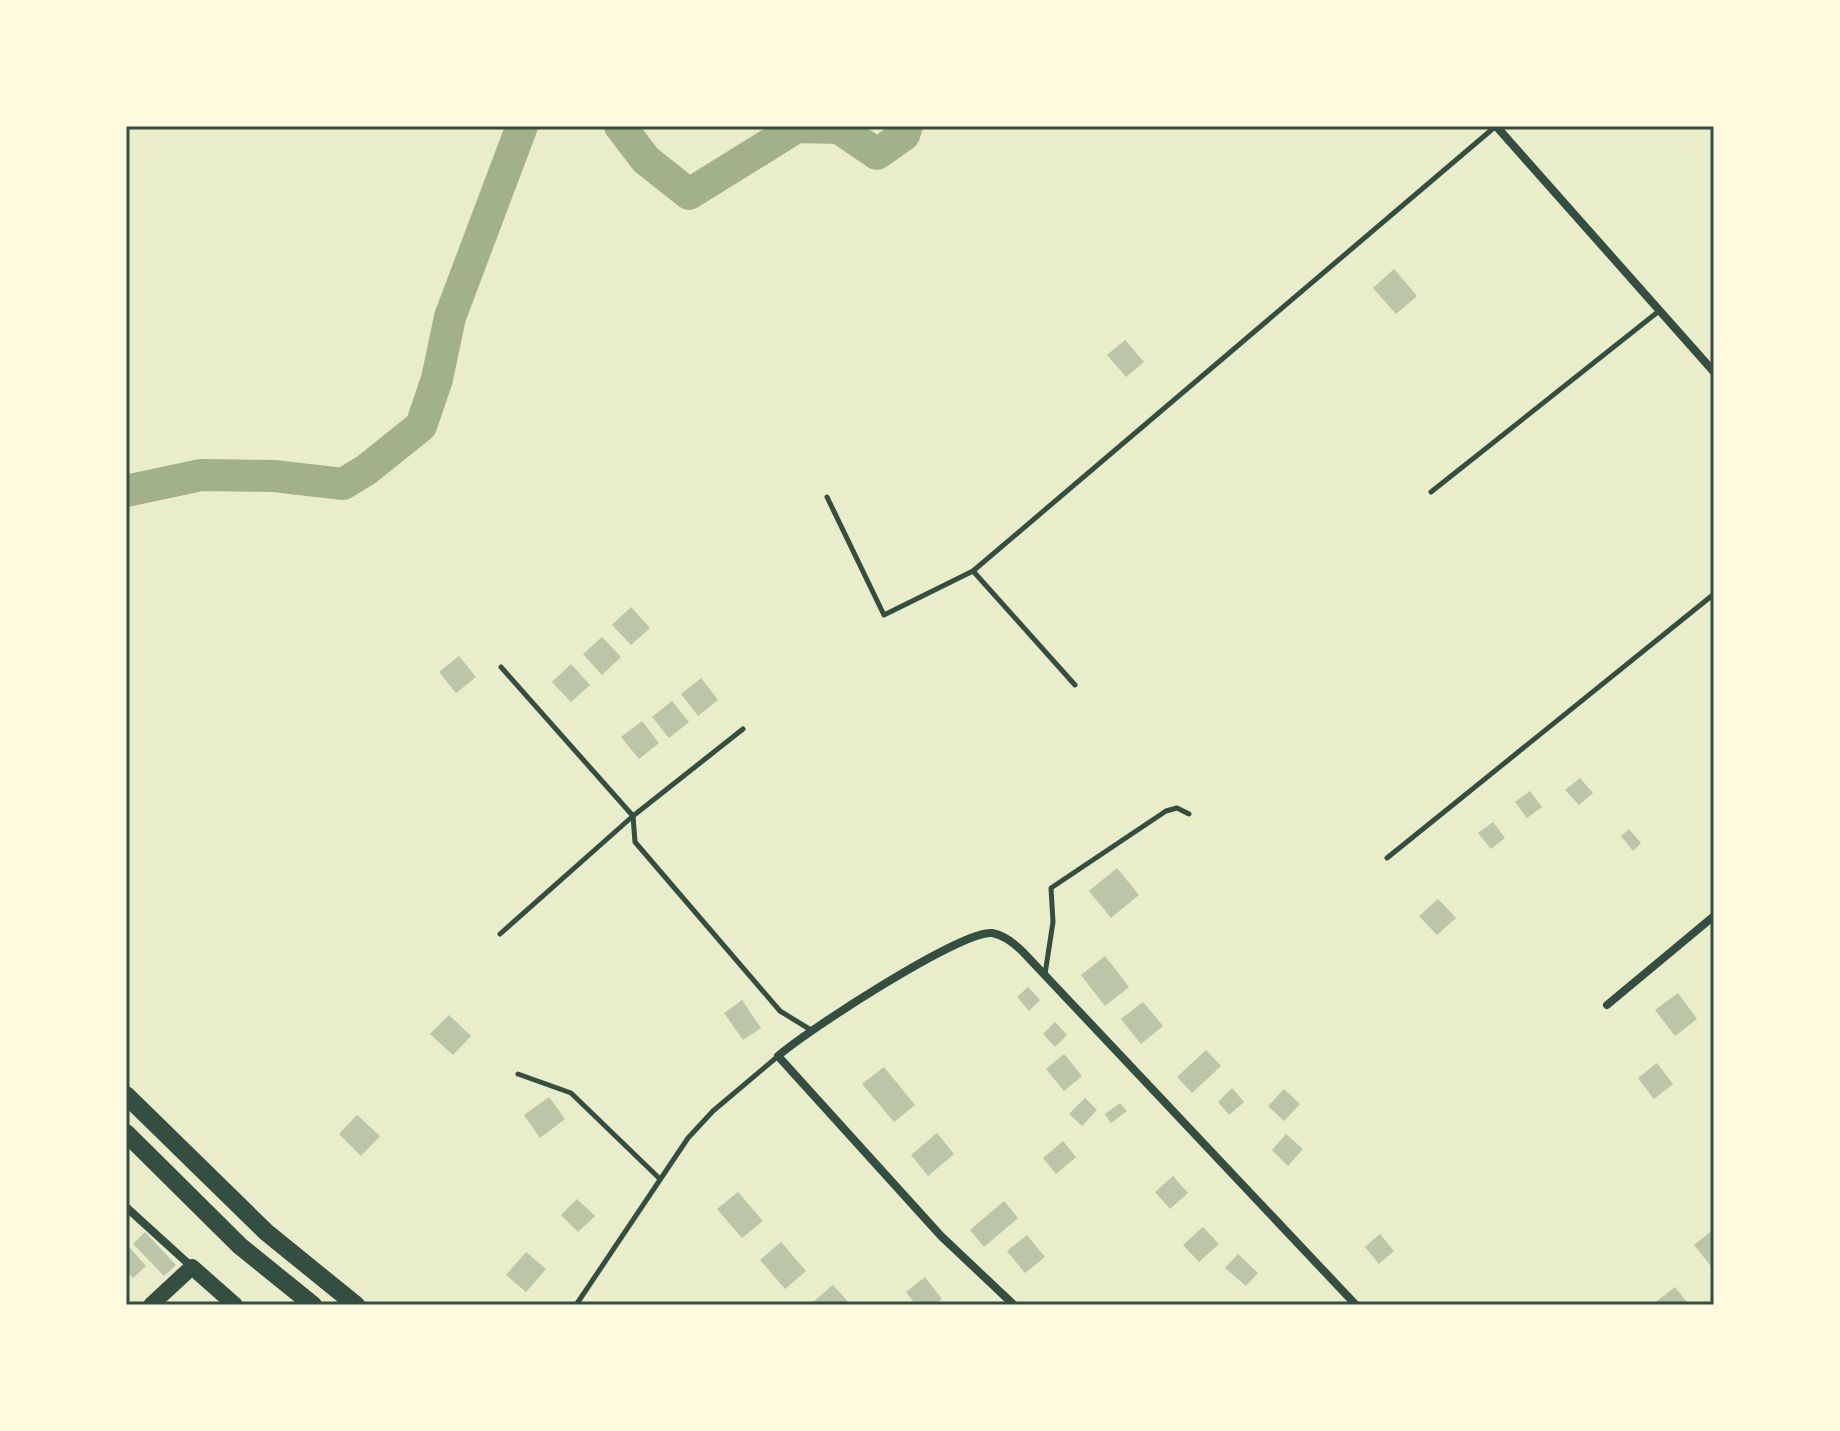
<svg xmlns="http://www.w3.org/2000/svg" width="1840" height="1431" font-family="Spectral,serif">
<rect width="100%" height="100%" fill="#e9edc9"/>
<g fill="none" stroke-linecap="round" stroke-linejoin="round">
<g stroke="#a3b18a" stroke-width="32">
<polyline points="620,126 646,160 689,194 797,127 839,128 877,154 904,135 907,126"/>
<polyline points="126,491 201,475 274,476 343,484 366,470 421,426 437,379 450,317 522,126"/>
</g>
</g>
<g fill="#bcc5a7">
<polygon points="1394,269 1417,296 1396,314 1373,288"/>
<polygon points="1125,340 1144,362 1126,377 1107,355"/>
<polygon points="631,607 650,628 631,645 612,625"/>
<polygon points="602,637 621,657 602,675 583,654"/>
<polygon points="459,656 476,677 456,693 439,672"/>
<polygon points="571,664 590,685 571,702 552,682"/>
<polygon points="701,678 718,700 698,716 681,694"/>
<polygon points="672,701 689,722 669,738 652,717"/>
<polygon points="642,721 659,743 639,759 621,737"/>
<polygon points="1580,778 1593,793 1579,805 1565,790"/>
<polygon points="1530,791 1542,807 1527,818 1515,802"/>
<polygon points="1493,822 1505,838 1491,849 1478,833"/>
<polygon points="1629,829 1641,843 1633,851 1621,836"/>
<polygon points="1117,868 1139,895 1111,918 1089,891"/>
<polygon points="1438,899 1456,918 1437,935 1419,916"/>
<polygon points="1105,956 1129,987 1105,1006 1081,975"/>
<polygon points="1028,987 1040,1000 1029,1011 1017,997"/>
<polygon points="1678,993 1697,1019 1675,1036 1655,1010"/>
<polygon points="742,1000 761,1028 743,1040 724,1013"/>
<polygon points="1143,1002 1163,1026 1141,1044 1121,1019"/>
<polygon points="449,1015 471,1036 453,1055 430,1034"/>
<polygon points="1055,1022 1067,1035 1055,1047 1043,1034"/>
<polygon points="1206,1050 1221,1066 1192,1093 1177,1077"/>
<polygon points="1064,1054 1082,1076 1064,1091 1046,1069"/>
<polygon points="1657,1063 1673,1084 1654,1099 1638,1078"/>
<polygon points="884,1067 915,1105 894,1122 862,1084"/>
<polygon points="1232,1088 1244,1102 1229,1115 1218,1102"/>
<polygon points="1284,1089 1300,1104 1284,1121 1268,1106"/>
<polygon points="549,1097 565,1119 540,1138 524,1115"/>
<polygon points="1085,1098 1097,1110 1082,1126 1069,1114"/>
<polygon points="1120,1103 1127,1111 1111,1123 1105,1114"/>
<polygon points="357,1115 380,1136 361,1156 339,1134"/>
<polygon points="937,1133 954,1154 928,1176 911,1155"/>
<polygon points="1286,1134 1303,1149 1288,1166 1272,1150"/>
<polygon points="1063,1141 1076,1157 1056,1174 1043,1158"/>
<polygon points="1173,1176 1188,1193 1170,1209 1155,1192"/>
<polygon points="738,1192 763,1221 742,1238 717,1209"/>
<polygon points="577,1199 595,1216 578,1232 561,1215"/>
<polygon points="1004,1201 1018,1218 984,1247 970,1230"/>
<polygon points="1203,1227 1219,1244 1199,1262 1183,1245"/>
<polygon points="1714,1229 1714,1270 1694,1245"/>
<polygon points="145,1232 176,1265 164,1276 133,1244"/>
<polygon points="1380,1234 1394,1251 1379,1264 1365,1247"/>
<polygon points="1027,1235 1045,1257 1025,1273 1007,1251"/>
<polygon points="781,1242 806,1271 785,1289 760,1260"/>
<polygon points="129,1247 146,1266 133,1278 126,1270"/>
<polygon points="526,1252 546,1269 526,1292 506,1275"/>
<polygon points="1238,1254 1258,1273 1246,1286 1225,1268"/>
<polygon points="925,1277 942,1299 934,1305 916,1305 906,1292"/>
<polygon points="833,1285 851,1305 815,1305 813,1302"/>
<polygon points="1675,1287 1689,1305 1659,1305 1656,1302"/>
</g>
<g fill="none" stroke-linecap="round" stroke-linejoin="round">
<g stroke="#344e41" stroke-width="5">
<polyline points="1431,492 1659,311"/>
<polyline points="827,497 884,615 973,571 1075,685"/>
<polyline points="973,571 1496,126"/>
<polyline points="501,667 633,816 635,842 780,1011 811,1030"/>
<polyline points="1387,858 1714,594"/>
<polyline points="500,934 633,816 743,729"/>
<polyline points="1045,974 1053,922 1051,888 1166,811 1177,808 1189,814"/>
<polyline points="518,1074 571,1093 660,1179"/>
<polyline points="576,1305 688,1138 713,1111 777,1057"/>
</g>
<g stroke="#344e41" stroke-width="8">
<polyline points="1496,126 1714,372"/>
<polyline points="1607,1005 1714,916"/>
<polyline points="126,1207 192,1267"/>
<path d="M1014,1305L941,1236L778,1056C805,1032 961,930 992,933C1005,935 1015,944 1023,952L1356,1305"/>
</g>
<polyline stroke="#344e41" stroke-width="16" points="151,1305 192,1267 235,1305"/>
<g stroke="#344e41" stroke-width="18">
<polyline points="126,1095 266,1232 356,1305"/>
<polyline points="126,1133 240,1246 313,1305"/>
</g>
</g>
<rect width="1840" height="1431" fill="none" stroke="#fefae0" stroke-width="256"/>
<rect x="128" y="128" width="1584" height="1175" fill="none" stroke="#344e41" stroke-width="3"/>
</svg>
